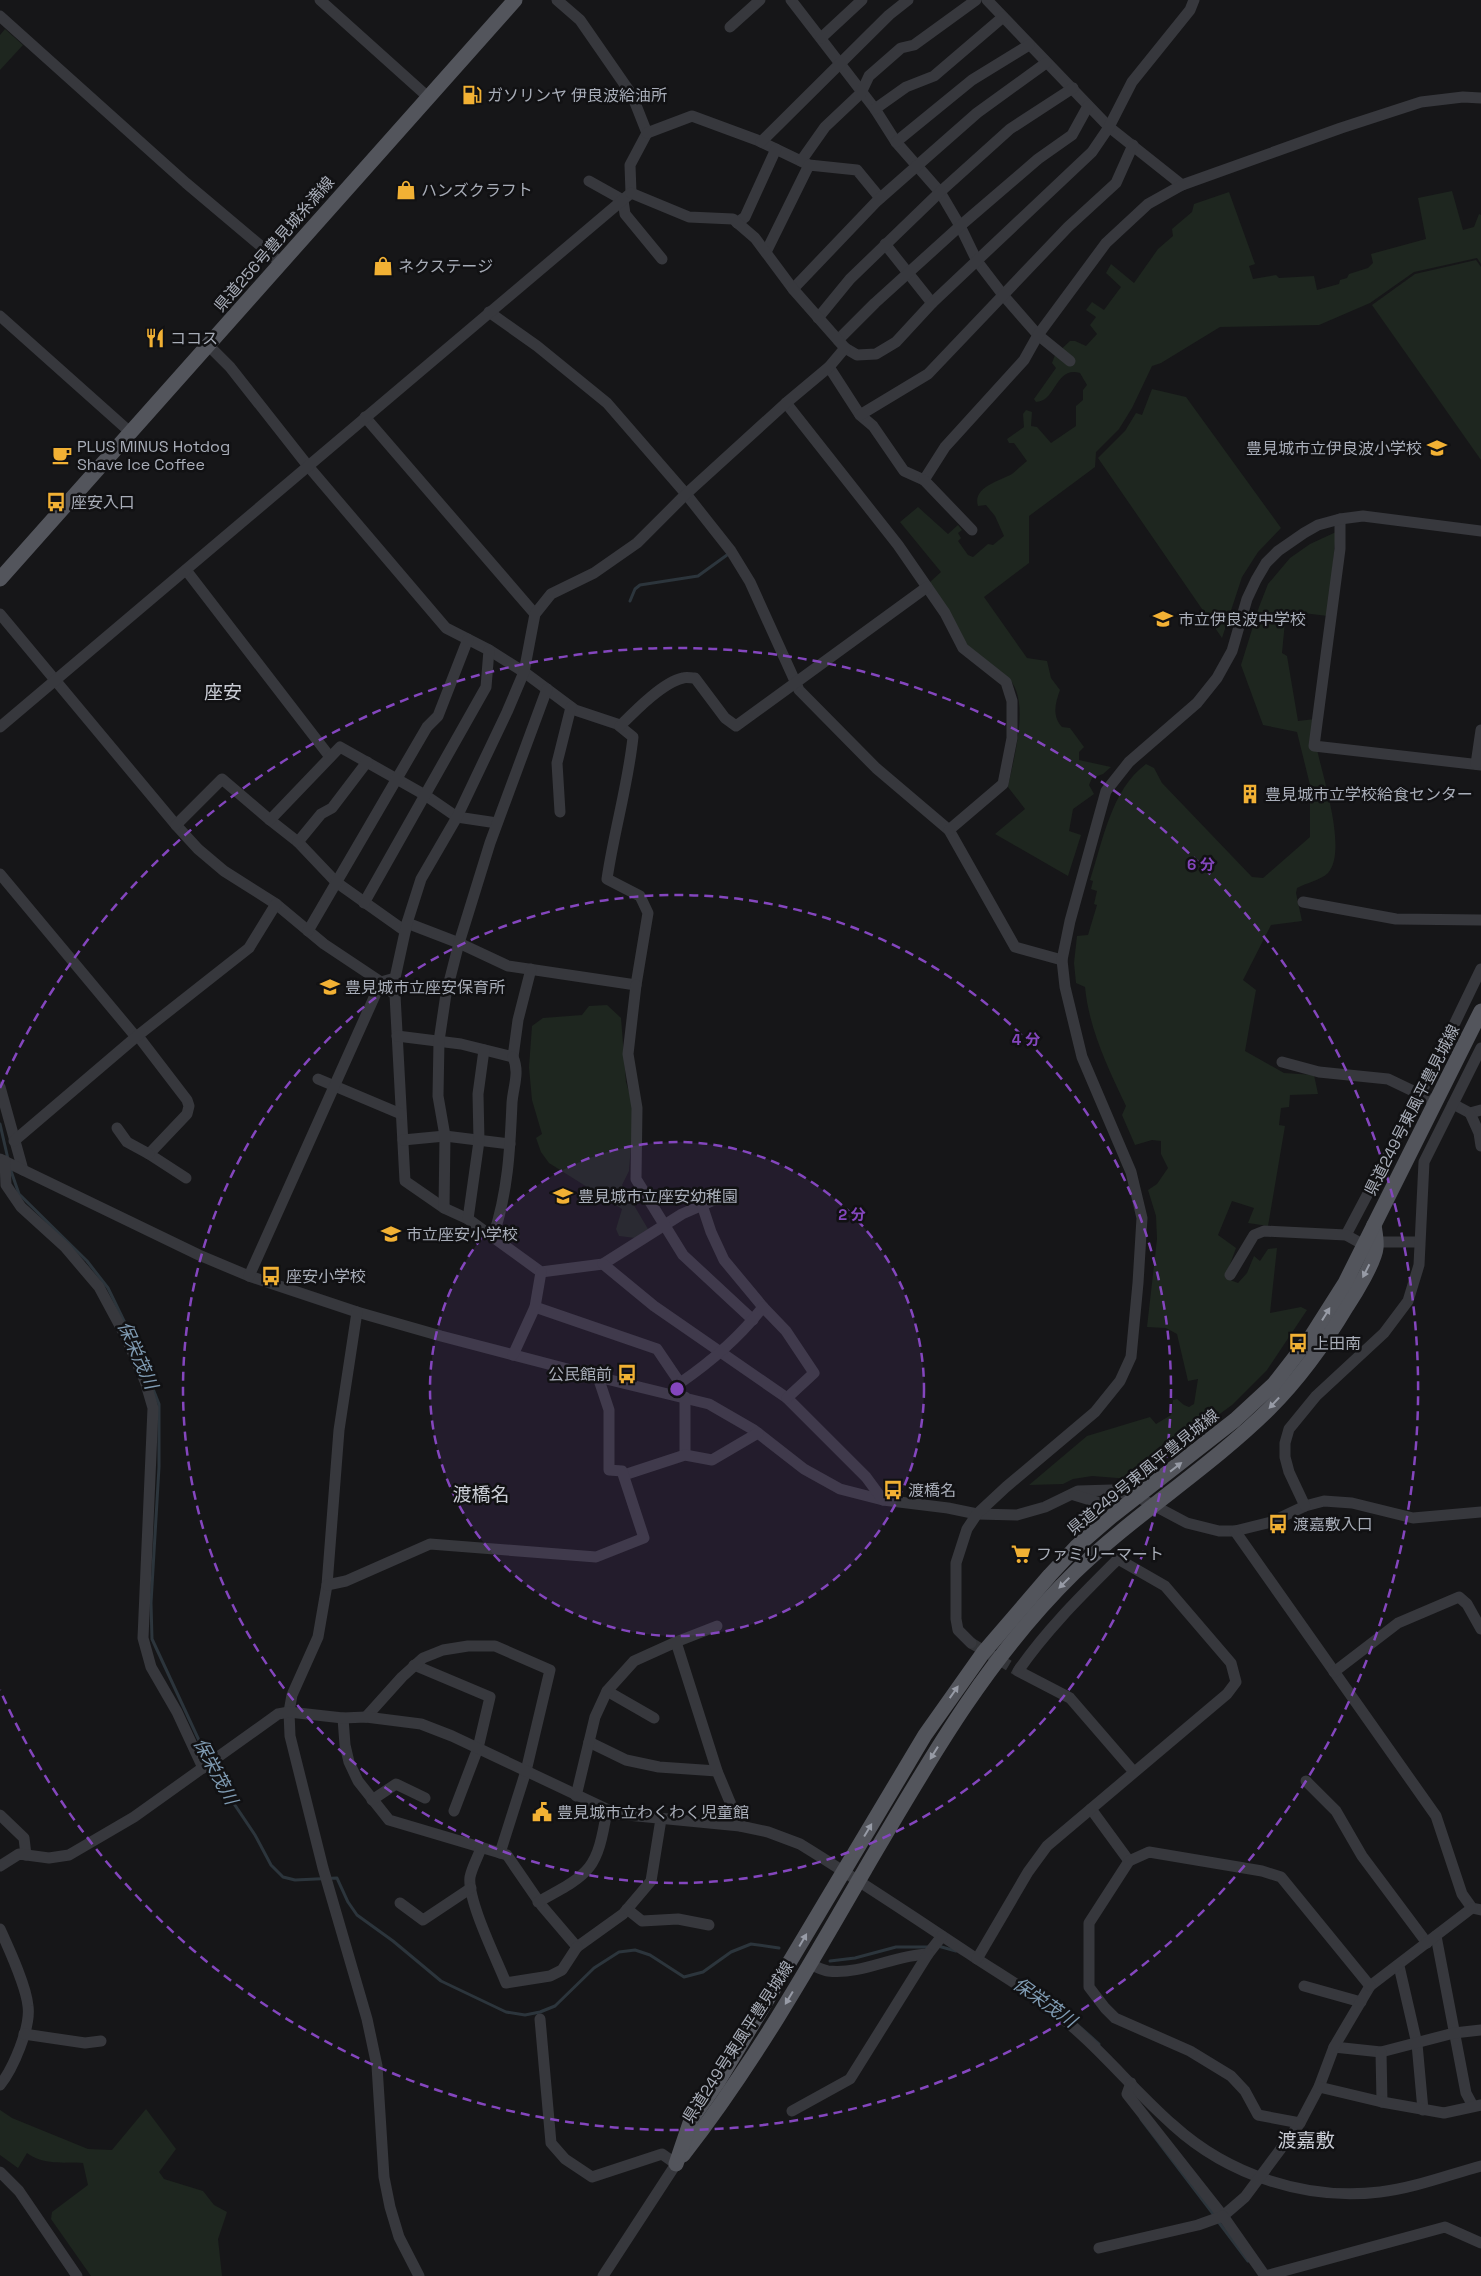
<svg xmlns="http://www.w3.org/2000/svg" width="1481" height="2276" font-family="'Space Grotesk','Noto Sans JP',sans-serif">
<rect width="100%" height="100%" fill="#161618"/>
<g fill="#1e261f">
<polygon points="5,29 23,45 0,70 0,35"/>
<path d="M1452,191L1463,230L1474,227L1479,214L1481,215V264L1477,258L1414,272L1370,303L1319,325L1220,327L1161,363L1152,366L1132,408L1119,429L1096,452L1095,467L1029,516V563L984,597L1027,658L1047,661L1051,678L1060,690C1055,704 1052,716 1062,727L1070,728L1084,747L1079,752V760L1111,767L1103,774L1092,778L1089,785L1094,794L1073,809L1069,831L1081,835L1068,876L995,834L1025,809L1008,787C1013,760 1031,701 1009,679C997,666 978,658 967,645C953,626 942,602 930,582L941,572L900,522L918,507L948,534L958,525L962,530L958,533L961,538L958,541L968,555L973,557L988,544L993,545L1004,536L995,516L986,505L978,506C972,487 1000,481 1012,474C1017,470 1022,465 1027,461L1014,443H1009L1007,439L1024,427L1023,414L1026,410L1032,412L1031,426L1037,427L1051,443L1076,426V406L1083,400V390L1087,385L1080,373C1055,366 1056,402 1036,402L1034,399L1056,368L1052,363L1055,355L1070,341H1075L1086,346L1097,334L1090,325L1096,317L1086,310L1092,302L1104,310L1121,287L1106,273L1111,264L1134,283L1158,249L1173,236L1172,229L1192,212L1194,204L1229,192L1255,264L1249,266L1253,279L1276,275L1279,278L1314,276L1317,290L1339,284L1340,280L1347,278L1349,274L1368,268L1373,263L1371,254L1426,239L1418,198Z"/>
<polygon points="1476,260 1481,267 1481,460 1372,305 1415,274"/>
<polygon points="1152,389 1186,397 1281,528 1258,552 1242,577 1222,638 1098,458 1125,431 1136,413 1142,415"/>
<path d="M1336,532L1328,616L1286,611L1282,653L1287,656L1298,721L1315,719C1316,729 1316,740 1317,749C1322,775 1348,851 1328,873C1321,880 1306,883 1297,888L1296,893L1302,921L1271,925L1243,980L1256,990L1245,1051L1284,1073L1314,1075L1318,1094L1290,1095L1289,1107L1281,1108L1279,1125L1285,1126L1268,1226L1248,1223L1254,1208L1232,1201L1218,1235L1236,1248L1225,1278L1238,1283L1247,1273L1254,1256L1260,1261L1268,1249L1277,1248L1270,1313L1301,1307L1307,1310L1267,1370L1232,1405L1130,1479L1092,1476L1073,1479L1063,1484L1029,1485L1087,1436L1150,1417L1156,1424L1171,1415L1173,1400L1177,1399L1184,1405L1189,1407L1194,1404L1198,1379L1188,1381L1177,1334L1166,1328L1147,1327L1157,1239L1156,1216L1148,1190L1157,1184L1168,1168L1161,1154V1141L1152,1140L1135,1145L1122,1115L1126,1106C1108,1068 1089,1029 1085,987L1076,983L1074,963L1077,936L1088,935L1097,905L1094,904L1097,891L1091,889L1093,881L1090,880C1103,841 1111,790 1146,764L1154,768L1162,783L1252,877L1263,878L1310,837V785L1297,732L1263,725L1241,665L1259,607L1268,584L1290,558L1310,544Z"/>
<polygon points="607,1005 621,1018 626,1082 634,1109 629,1171 622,1185 648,1229 635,1238 619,1236 616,1229 622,1209 549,1163 541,1152 536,1138 542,1134 532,1100 529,1067 532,1026 543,1018 582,1015 589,1006"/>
<path d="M146,2109L176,2149L159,2172L164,2179L203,2191L214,2205L227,2212L218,2239L222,2276H91L51,2219L52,2212L88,2185L83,2163C65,2162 42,2165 27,2153L18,2168L0,2155V2110L12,2118L88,2149L112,2150Z"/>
</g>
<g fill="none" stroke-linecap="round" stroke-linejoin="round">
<g stroke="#2c353c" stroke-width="3">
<polyline points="630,601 635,589 640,585 698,576 727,555"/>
<polyline points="0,1124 8,1159"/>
<polyline points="10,1168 19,1194 87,1261 108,1288 125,1323"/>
<polyline points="142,1361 159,1404 159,1467 151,1603 152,1639 216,1777 255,1835 271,1865 283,1877 295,1880 337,1878 348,1902 357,1915 393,1941 441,1981 506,2012 525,2015 540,2012 555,2006 594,1968 619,1952 635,1950 650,1955 684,1977 703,1972 731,1952 751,1944 779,1948"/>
<polyline points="938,1946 956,1951"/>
<polyline points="830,1961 855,1958 896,1947 929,1947"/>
<polyline points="1063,2012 1099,2044"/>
<polyline points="1141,2119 1214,2215"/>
<polyline points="1217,2220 1248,2261"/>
</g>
<polyline stroke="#333438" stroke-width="11" stroke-dasharray="11 5.5" stroke-linecap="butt" points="971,1643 1018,1671"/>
<g stroke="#37383d" stroke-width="11">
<polyline points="320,0 428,97"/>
<polyline points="557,0 580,20 632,95 647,133 630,165 631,193"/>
<polyline points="791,0 875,109 896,142 940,192 960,226 977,261 1003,295 1038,335 1070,361"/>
<polyline points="987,0 1109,127 1182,185"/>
<polyline points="0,16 186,183 281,263"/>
<polyline points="730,27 760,0"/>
<polyline points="821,38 862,0"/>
<polyline points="875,109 906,87 934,76 1003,17"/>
<polyline points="647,133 692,116 757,140 807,164"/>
<polyline points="761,142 889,15 908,0"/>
<polyline points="896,142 972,80 1029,45"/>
<polyline points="801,161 825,127 861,93 869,76 901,48 914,45 976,0"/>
<polyline points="589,181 623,200 625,214 662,259"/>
<polyline points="737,223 745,217 776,149"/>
<polyline points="885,244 932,303"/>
<polyline points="766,252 809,165 857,170 880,198"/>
<polyline points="793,289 877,201 977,113 1046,63"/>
<polyline points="489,312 537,346 607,403 686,494 731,551 750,582 799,690 876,768 949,830 1015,947 1062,960"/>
<polyline points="0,316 130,432"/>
<polyline points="818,318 850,279 940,192 1010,129 1073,88"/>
<polyline points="838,340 875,303 960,226 1038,159 1072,135 1088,106"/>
<path d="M208,345L230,367L308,466L446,628L489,650L524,672L575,710L617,724L633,737C628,785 614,831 607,879L640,896L648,913L636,985L508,966L459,943L407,923"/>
<polyline points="845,348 857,355 876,354 896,342 932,303 1092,152 1109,127 1132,82 1190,10 1194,0"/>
<polyline points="829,367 860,415 873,426 904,471 924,480 945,447 1024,360 1038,335 1106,243 1148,204 1182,185 1341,128 1421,102 1463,97 1481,98"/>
<polyline points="786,403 898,545 945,613 963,648 1006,682 1012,701 1012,738 1003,784 949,830"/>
<polyline points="860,415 928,374 1068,227 1116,183 1133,145"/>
<polyline points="365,417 535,614"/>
<polyline points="924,480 972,530"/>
<polyline points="1340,519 1340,549 1314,746 1481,765"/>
<polyline points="186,570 330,757"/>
<polyline points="0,614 176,825 198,849 224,871 276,904 324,944 381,982 395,995 405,1181 444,1208 468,1219 541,1272 603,1264 682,1214 721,1197"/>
<path d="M620,726C634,712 663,682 683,678C686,677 691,678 695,678L725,718L736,726L927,587"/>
<polyline points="0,727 631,193"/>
<polyline points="1476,764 1481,730"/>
<polyline points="560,812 557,763 571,707"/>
<polyline points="270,820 298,842 336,882 405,931"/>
<polyline points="176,825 222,779 270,820 340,747 425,795 457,817 497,823"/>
<polyline points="298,842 321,814 332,808 367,762"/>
<polyline points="0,874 136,1037"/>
<polyline points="1303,902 1396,919 1481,920"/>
<polyline points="364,903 486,687 489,650"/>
<polyline points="308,931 427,727 438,716 468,639"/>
<polyline points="636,985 628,1054 637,1108 636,1179 683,1255 753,1320"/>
<polyline points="138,1036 187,1100 189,1106 187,1114 149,1154 186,1178"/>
<polyline points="397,1036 461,1044 513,1057 518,1020 531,969"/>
<polyline points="1282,1062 1319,1072 1388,1079 1436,1102"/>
<polyline points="318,1079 401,1114"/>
<polyline points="0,1087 23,1170"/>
<polyline points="1453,1104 1470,1113 1481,1110"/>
<polyline points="1470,1113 1479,1133 1481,1146"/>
<polyline points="117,1128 127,1142 149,1154"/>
<polyline points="403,1140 445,1136 510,1144"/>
<polyline points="14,1141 136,1037 249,948 276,904"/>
<polyline points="0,1159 199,1255 249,1276 357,1312 441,1336 598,1377 709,1404 754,1430 804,1469 840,1489 883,1500 948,1508 977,1514 1017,1515 1045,1507 1078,1491 1112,1490 1138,1497 1187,1523 1219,1531 1235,1531 1271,1522 1305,1506 1324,1501 1352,1503 1413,1518 1481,1512"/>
<polyline points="5,1161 6,1185 21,1207 65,1247 99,1287 127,1339 145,1381 153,1408 143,1638 151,1667 177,1712 203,1768"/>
<polyline points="702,1205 711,1232 724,1260 763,1307"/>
<polyline points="444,1208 445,1136 438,1096 439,1041 446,994 459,943 490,843 547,689"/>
<polyline points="468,1219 479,1141 478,1094 484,1050"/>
<polyline points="1346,1235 1420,1095 1481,969"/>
<path d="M493,1237C508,1192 510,1150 512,1103C513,1087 520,1073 513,1057"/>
<polyline points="1376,1242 1419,1242"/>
<polyline points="603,1264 654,1306 787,1398 866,1477 883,1500"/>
<polyline points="1230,1275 1254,1235 1264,1231 1346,1235 1364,1245"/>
<polyline points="249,1276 381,982 395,978 407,923 421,879 457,817 507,712 524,672 535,614 551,594 594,573 637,543 686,494 786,403 829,367 845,348 793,289 755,238 733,219 689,217 631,193"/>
<polyline points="535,1307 657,1349 680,1383 677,1388"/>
<polyline points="357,1312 339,1430 327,1585 318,1637 292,1695 289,1712 290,1736 323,1868 367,2019 377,2066 384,2177 390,2207 399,2237 419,2276"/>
<polyline points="513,1355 535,1307 541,1272"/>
<path d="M680,1383C712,1361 739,1338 763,1307L786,1331L814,1373L787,1398"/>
<polyline points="685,1455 685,1397"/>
<polyline points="624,1475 685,1455 712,1460 758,1433"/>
<polyline points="1074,1495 1097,1502 1103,1514 1101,1526"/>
<polyline points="1305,1506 1289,1472 1285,1457 1285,1443 1289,1429 1316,1396 1384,1333 1408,1301 1419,1265 1424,1162 1481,1048"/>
<polyline points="1235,1531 1436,1816 1462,1894 1472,1908 1481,1910"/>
<polyline points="327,1585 346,1581 430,1544 596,1557 644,1538 622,1471 609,1470 609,1410 598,1377"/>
<polyline points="676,1642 717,1626"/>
<polyline points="971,1643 958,1630 956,1619 956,1563 967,1529 977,1514 1006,1487 1095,1412 1120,1381 1131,1357 1138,1283 1142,1218 1131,1172 1082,1057 1065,987 1062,960 1070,921 1106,791 1129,762 1197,703 1217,678 1232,651 1247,599 1256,580 1266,563 1278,551 1304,533 1318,525 1340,519 1363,516 1481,531"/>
<polyline points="414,1665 490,1697 478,1748 454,1811"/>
<polyline points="1334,1672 1398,1623 1459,1597 1467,1604 1481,1629"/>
<polyline points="607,1691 654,1718"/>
<polyline points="366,1717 402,1677 423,1658 443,1650 468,1646 495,1646 550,1670 526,1771 500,1853"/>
<polyline points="343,1718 345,1745 349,1762 358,1781 389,1820 507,1855 542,1906 577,1947 623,1914 651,1881 661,1819"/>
<polyline points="589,1742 626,1760 659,1767 717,1771"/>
<polyline points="1306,1781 1336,1811 1362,1856 1427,1943"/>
<polyline points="576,1796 595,1717 607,1691 634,1661 676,1642 717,1771 740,1826"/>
<polyline points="372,1800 396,1784 425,1798"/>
<polyline points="1091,1809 1129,1861"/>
<polyline points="0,1815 24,1838 26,1855"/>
<path d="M481,1848C478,1857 472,1867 470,1877C467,1900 497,1960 506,1983L550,1976L562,1970L577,1947"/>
<path d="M0,1866L19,1854L49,1858L69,1855L134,1817L278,1714L289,1712L343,1718L366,1717L421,1724L452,1736L617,1814L740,1826L768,1832L800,1844C857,1879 912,1916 968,1953C996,1972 1025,1988 1051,2009C1096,2043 1131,2088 1173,2125C1228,2175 1306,2201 1380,2192C1414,2188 1448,2175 1481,2166"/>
<path d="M538,1902C591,1873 597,1871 607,1810"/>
<polyline points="400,1903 423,1920 471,1888"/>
<polyline points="627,1909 642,1921 678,1919 709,1925"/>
<path d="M0,1929C9,1949 26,1985 28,2006C31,2027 13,2069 0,2085"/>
<polyline points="1436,1936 1466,2093 1473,2106"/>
<path d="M977,1959L1028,1872L1047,1846L1227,1694L1236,1682L1231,1663L1165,1586L1118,1559C1082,1595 1047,1629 1018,1671L1070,1698L1134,1772"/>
<path d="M809,1964C815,1966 822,1970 828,1971C862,1975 894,1955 928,1954L942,1936"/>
<polyline points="1399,1966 1417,2044 1423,2110"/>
<polyline points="1304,1986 1361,2002"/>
<polyline points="540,2019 551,2143 565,2159 592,2177 662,2154 676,2164 603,2276"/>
<polyline points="24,2034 85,2043 101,2041"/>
<polyline points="1334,2047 1381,2052 1454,2033 1481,2030"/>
<polyline points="1381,2052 1382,2102"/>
<polyline points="1131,2083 1127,2094 1223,2216 1245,2197 1300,2123 1319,2087 1334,2047 1370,1986 1472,1908"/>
<polyline points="1319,2087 1382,2102 1444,2113 1481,2105"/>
<polyline points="792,2111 850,2079 928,1954"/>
<polyline points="1300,2123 1258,2115 1245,2091 1231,2076 1190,2051 1115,2018 1105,2008 1089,1987 1089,1923 1129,1861 1149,1852 1262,1871 1281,1877 1370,1986"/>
<polyline points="0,2172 19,2191 77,2276"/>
<polyline points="1099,2248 1198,2225 1223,2216 1265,2276"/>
<polyline points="1265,2276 1445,2227 1481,2243"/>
</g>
<g stroke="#53555c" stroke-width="15">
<polyline points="0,579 515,0"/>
<path d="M683,2155C753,2065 810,1965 867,1866C928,1762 987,1658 1074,1573C1135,1514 1208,1469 1269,1409C1300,1378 1325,1343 1347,1306C1355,1294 1375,1261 1376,1248C1377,1241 1375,1232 1374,1225"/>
<polyline points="676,2164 691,2120 718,2082 925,1735 983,1653 1050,1575 1076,1547 1112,1516 1235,1420 1274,1384 1312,1335 1345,1283 1481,1011"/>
</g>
</g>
<defs><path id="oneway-solid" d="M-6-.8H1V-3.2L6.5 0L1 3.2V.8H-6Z" transform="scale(1.25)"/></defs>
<g fill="#979ba6">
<use href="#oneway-solid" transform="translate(1366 1271) rotate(117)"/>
<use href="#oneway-solid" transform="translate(1326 1314) rotate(-58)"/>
<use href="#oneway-solid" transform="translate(1274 1403) rotate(133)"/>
<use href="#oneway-solid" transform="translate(1176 1467) rotate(-38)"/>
<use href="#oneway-solid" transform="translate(1064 1583) rotate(135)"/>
<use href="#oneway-solid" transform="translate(954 1692) rotate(-55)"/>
<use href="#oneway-solid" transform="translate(934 1753) rotate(122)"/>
<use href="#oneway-solid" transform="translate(868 1830) rotate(-59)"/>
<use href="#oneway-solid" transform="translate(803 1940) rotate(-60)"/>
<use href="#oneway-solid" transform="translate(789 1998) rotate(121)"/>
</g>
<circle cx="677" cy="1389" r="247" fill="#8446be" fill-opacity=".12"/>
<g fill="none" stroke="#8446be" stroke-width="2.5" stroke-dasharray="9 6">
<circle cx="677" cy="1389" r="247"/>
<circle cx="677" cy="1389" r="494"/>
<path d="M0 1088A741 741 0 1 1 0 1690"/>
</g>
<defs>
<symbol id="fuel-bare" viewBox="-9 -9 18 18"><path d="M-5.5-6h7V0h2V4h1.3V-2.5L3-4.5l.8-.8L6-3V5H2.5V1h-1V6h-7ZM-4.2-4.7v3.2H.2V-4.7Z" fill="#f2b134" stroke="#111113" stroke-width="2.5" paint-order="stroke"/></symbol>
<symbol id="shop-bare" viewBox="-9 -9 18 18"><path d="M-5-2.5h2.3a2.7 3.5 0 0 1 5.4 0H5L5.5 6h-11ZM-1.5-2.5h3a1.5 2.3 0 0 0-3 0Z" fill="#f2b134" stroke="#111113" stroke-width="2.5" paint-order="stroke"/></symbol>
<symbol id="restaurant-bare" viewBox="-9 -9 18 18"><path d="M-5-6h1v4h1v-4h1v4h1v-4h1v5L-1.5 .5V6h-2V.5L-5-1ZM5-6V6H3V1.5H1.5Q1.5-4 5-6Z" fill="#f2b134" stroke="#111113" stroke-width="2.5" paint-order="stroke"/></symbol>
<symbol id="school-bare" viewBox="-9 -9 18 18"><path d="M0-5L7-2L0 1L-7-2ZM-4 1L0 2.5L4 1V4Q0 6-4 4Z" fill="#f2b134" stroke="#111113" stroke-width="2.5" paint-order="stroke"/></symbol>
<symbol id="cafe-bare" viewBox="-9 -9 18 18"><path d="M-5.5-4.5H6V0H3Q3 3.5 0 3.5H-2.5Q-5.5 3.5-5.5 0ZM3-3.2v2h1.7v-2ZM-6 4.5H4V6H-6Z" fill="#f2b134" stroke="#111113" stroke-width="2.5" paint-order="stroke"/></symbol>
<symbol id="bus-bare" viewBox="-9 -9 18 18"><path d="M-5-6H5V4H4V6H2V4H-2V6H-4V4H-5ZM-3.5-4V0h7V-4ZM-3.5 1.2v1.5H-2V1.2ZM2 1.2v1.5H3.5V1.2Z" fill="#f2b134" stroke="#111113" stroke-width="2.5" paint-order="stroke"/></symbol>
<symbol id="building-bare" viewBox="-9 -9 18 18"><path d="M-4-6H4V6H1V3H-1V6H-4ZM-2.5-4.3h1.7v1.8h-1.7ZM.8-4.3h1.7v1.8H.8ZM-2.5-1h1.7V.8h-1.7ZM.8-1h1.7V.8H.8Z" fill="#f2b134" stroke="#111113" stroke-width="2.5" paint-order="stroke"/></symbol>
<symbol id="supermarket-bare" viewBox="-9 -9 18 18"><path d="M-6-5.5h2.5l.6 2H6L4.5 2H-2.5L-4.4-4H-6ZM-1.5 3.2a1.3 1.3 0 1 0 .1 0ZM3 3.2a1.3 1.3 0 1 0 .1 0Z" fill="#f2b134" stroke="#111113" stroke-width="2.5" paint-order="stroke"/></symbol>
<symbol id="civic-bare" viewBox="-9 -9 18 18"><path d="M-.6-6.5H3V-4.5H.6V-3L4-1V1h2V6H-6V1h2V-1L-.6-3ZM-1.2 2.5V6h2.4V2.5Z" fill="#f2b134" stroke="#111113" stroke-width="2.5" paint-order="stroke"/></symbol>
</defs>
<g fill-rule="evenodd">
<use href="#fuel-bare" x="458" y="81" width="28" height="28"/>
<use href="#shop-bare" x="392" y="176" width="28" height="28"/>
<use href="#shop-bare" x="369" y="252" width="28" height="28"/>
<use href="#restaurant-bare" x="141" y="324" width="28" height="28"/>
<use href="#school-bare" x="1423" y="434" width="28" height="28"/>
<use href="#cafe-bare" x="48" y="441" width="28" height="28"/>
<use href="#bus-bare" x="42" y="488" width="28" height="28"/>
<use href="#school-bare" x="1149" y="605" width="28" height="28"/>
<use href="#building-bare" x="1236" y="780" width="28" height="28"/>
<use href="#school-bare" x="316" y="973" width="28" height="28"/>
<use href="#school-bare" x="549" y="1182" width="28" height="28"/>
<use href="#school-bare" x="377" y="1220" width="28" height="28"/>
<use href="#bus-bare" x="257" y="1262" width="28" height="28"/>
<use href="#bus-bare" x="1284" y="1329" width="28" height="28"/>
<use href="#bus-bare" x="613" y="1360" width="28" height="28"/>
<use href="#bus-bare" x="879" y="1476" width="28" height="28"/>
<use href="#bus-bare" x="1264" y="1510" width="28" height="28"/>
<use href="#supermarket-bare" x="1007" y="1540" width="28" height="28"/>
<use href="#civic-bare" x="528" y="1798" width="28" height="28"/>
</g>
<g text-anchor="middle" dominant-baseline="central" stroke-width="5" stroke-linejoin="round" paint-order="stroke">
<g font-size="16" fill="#a8adb8" stroke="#111113" text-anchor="start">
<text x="487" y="95">ガソリンヤ 伊良波給油所</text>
<text x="421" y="190">ハンズクラフト</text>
<text x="398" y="266">ネクステージ</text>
<text x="170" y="338">ココス</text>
<text x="77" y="446">PLUS MINUS Hotdog<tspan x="77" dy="18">Shave Ice Coffee</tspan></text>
<text x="1422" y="448" text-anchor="end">豊見城市立伊良波小学校</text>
<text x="71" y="502">座安入口</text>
<text x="1178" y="619">市立伊良波中学校</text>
<text x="1265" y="794">豊見城市立学校給食センター</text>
<text x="345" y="987">豊見城市立座安保育所</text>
<text x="578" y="1196">豊見城市立座安幼稚園</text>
<text x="406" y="1234">市立座安小学校</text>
<text x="286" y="1276">座安小学校</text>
<text x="1313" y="1343">上田南</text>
<text x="612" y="1374" text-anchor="end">公民館前</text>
<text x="908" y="1490">渡橋名</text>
<text x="1293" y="1524">渡嘉敷入口</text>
<text x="1036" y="1554">ファミリーマート</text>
<text x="557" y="1812">豊見城市立わくわく児童館</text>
</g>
<g font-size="16" fill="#a8adb8" stroke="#111113">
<text transform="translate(274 244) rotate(-49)">県道256号豊見城糸満線</text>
<text transform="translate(1412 1110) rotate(-63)">県道249号東風平豊見城線</text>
<text transform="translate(1143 1472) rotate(-39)">県道249号東風平豊見城線</text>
<text transform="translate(738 2042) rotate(-57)">県道249号東風平豊見城線</text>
</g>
<g font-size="18" font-style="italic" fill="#7f9bb3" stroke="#111113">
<text transform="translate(138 1355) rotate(66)">保栄茂川</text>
<text transform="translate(216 1771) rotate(62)">保栄茂川</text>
<text transform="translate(1045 2002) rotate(35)">保栄茂川</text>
</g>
<g font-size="19" fill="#c9ccd4" stroke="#111113">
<text x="223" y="692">座安</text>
<text x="481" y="1494">渡橋名</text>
<text x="1306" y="2140">渡嘉敷</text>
</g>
</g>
<circle cx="677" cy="1389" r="8" fill="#8446be" stroke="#111113" stroke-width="2.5"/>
<g font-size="15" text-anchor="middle" font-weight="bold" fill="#8446be" stroke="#111113" stroke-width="5" stroke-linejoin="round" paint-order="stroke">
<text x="1201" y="870">6 分</text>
<text x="1026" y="1045">4 分</text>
<text x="852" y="1220">2 分</text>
</g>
</svg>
